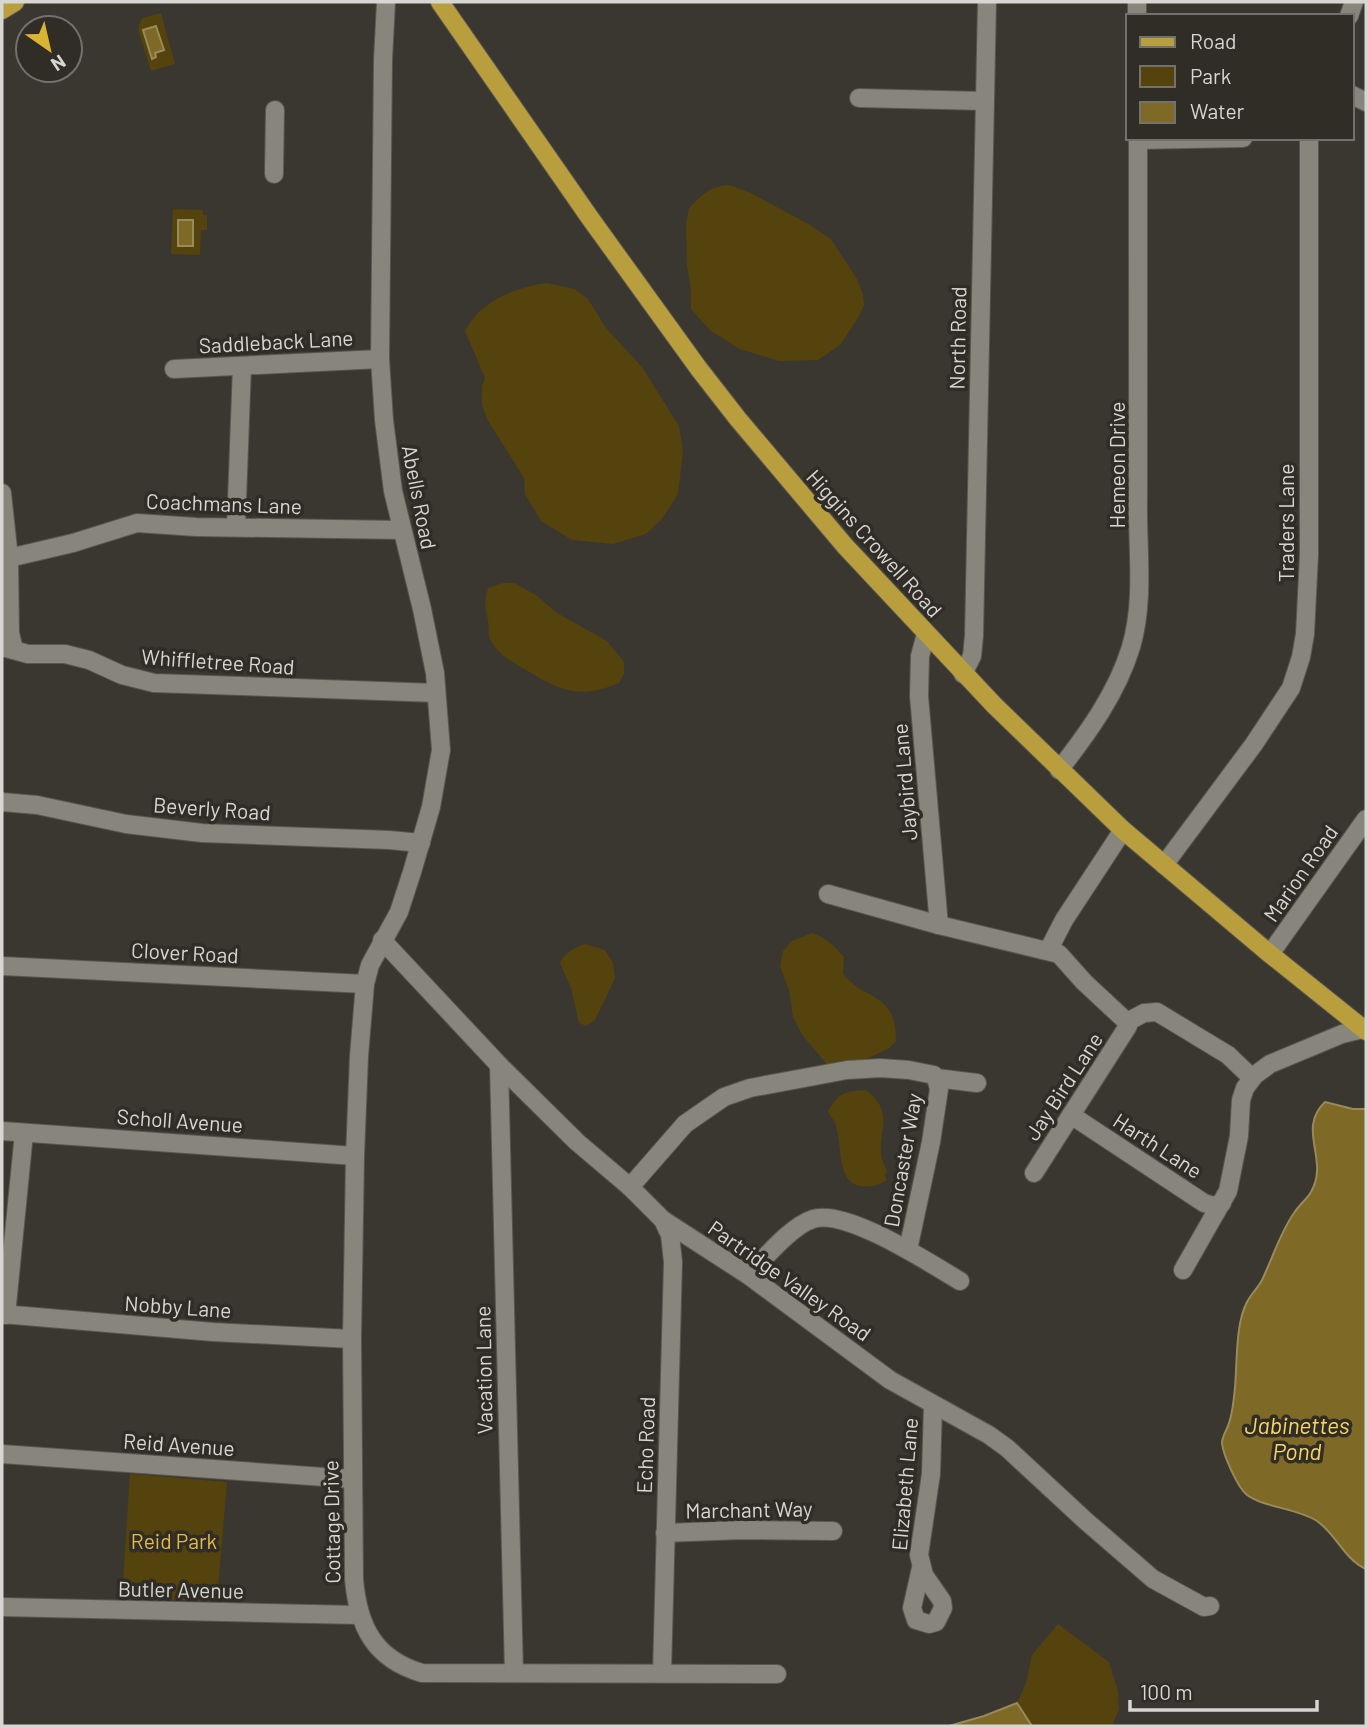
<svg xmlns="http://www.w3.org/2000/svg" width="1368" height="1728" font-family="Barlow,sans-serif">
<rect width="100%" height="100%" fill="#3a3730"/>
<g fill="#54430c">
<polygon points="161,13 175,64 151,71 138,29 142,18"/>
<path d="M729,185L751,193L810,225L831,239L857,279L863,295L864,305L858,318L840,345L818,360L779,361L740,349L711,331L698,317L691,309V291L687,265L686,223L689,208C702,195 710,186 729,185Z"/>
<polygon points="173,209 203,210 203,215 207,215 207,230 201,230 200,255 171,254"/>
<path d="M547,283L575,289L588,299L606,328L642,367L679,426L683,451L678,494L662,519L646,534L613,544L572,540L541,521L525,494L524,478L487,419L482,405V386L485,378L465,331C480,301 516,287 547,283Z"/>
<path d="M503,583H514L536,595L557,613L607,641L624,662V674L619,683C580,699 562,692 528,671C514,663 494,653 489,636C488,631 489,625 488,620C485,606 484,603 488,588Z"/>
<path d="M812,933C827,938 834,946 844,957L843,974C867,1003 896,991 896,1041L888,1049L866,1059L837,1066L826,1063L803,1036L793,1017L789,990L780,966L783,951L792,941Z"/>
<path d="M585,944L605,950L613,963L615,978L595,1020L586,1026L579,1023L571,988L560,963C564,953 574,948 585,944Z"/>
<path d="M866,1090C901,1116 869,1141 887,1170L885,1176L887,1180C877,1186 872,1187 860,1186C835,1182 843,1139 834,1121C832,1118 830,1115 828,1112C837,1093 846,1091 866,1090Z"/>
<polygon points="130,1474 227,1482 217,1601 122,1598"/>
<polygon points="1058,1624 1109,1662 1118,1691 1119,1709 1112,1726 1032,1726 1017,1703 1026,1683 1032,1655"/>
</g>
<g fill="#7e6927" stroke="#998a5a" stroke-width="2">
<polygon points="156,26 164,50 155,53 156,57 152,59 143,30"/>
<rect x="178" y="220" width="15" height="26"/>
<path d="M1325,1102L1353,1109H1366V1569C1344,1559 1337,1535 1317,1521C1297,1508 1265,1508 1247,1495C1238,1488 1223,1455 1222,1443C1222,1436 1227,1430 1229,1423C1232,1415 1233,1405 1234,1397C1238,1369 1234,1327 1247,1302C1251,1294 1258,1288 1262,1280C1273,1257 1280,1233 1294,1213C1299,1205 1307,1199 1311,1192C1330,1159 1296,1130 1325,1102Z"/>
<polygon points="1017,1703 1032,1726 949,1726 984,1716"/>
</g>
<g fill="none" stroke-linecap="round" stroke-linejoin="round">
<defs>
<g id="minor">
<path d="M386,2L383,60L380,359L384,420L393,491L422,609L435,673L441,750L431,807L412,872L399,912L370,965L365,984L359,1056L355,1156L352,1339L354,1579C358,1626 374,1659 422,1673L777,1674"/>
<polyline points="1137,2 1137,16"/>
<polyline points="1349,16 1354,2"/>
<polyline points="1352,95 1366,102"/>
<polyline points="859,98 984,101"/>
<polyline points="1138,140 1243,138"/>
<polyline points="274,174 275,110"/>
<polyline points="174,369 380,359"/>
<polyline points="2,493 9,558 10,633 14,650"/>
<polyline points="236,527 242,366"/>
<polyline points="9,558 73,543 137,523 196,527 401,530"/>
<polyline points="926,634 920,656 919,696 939,925"/>
<polyline points="2,647 28,654 65,654 89,660 122,675 154,683 436,693"/>
<polyline points="963,674 972,656 974,636 987,2"/>
<path d="M1059,770C1088,733 1117,693 1131,647C1145,599 1137,549 1138,499C1139,379 1138,259 1138,138"/>
<polyline points="2,802 37,805 126,824 202,833 389,840 421,843"/>
<polyline points="1164,865 1254,744 1291,688 1301,657 1305,634 1309,555 1309,138"/>
<polyline points="828,894 939,925 1059,954 1084,982 1127,1022"/>
<polyline points="382,940 499,1065 577,1142 630,1187 663,1220 748,1275 890,1380 989,1435 1007,1448 1087,1522 1153,1579 1204,1607 1210,1606"/>
<polyline points="1048,951 1064,920 1123,830"/>
<polyline points="1270,954 1366,819"/>
<polyline points="2,966 365,984"/>
<polyline points="1127,1022 1144,1013 1157,1012 1228,1055 1252,1078"/>
<polyline points="499,1065 514,1673"/>
<polyline points="1071,1115 1204,1203 1214,1206 1222,1203"/>
<polyline points="2,1131 355,1156"/>
<polyline points="1034,1173 1128,1026 1127,1022"/>
<polyline points="630,1187 685,1124 724,1097 750,1088 847,1070 880,1068 909,1070 934,1075 936,1078 977,1083"/>
<polyline points="908,1250 931,1142 939,1089 936,1078"/>
<polyline points="1183,1270 1228,1191 1239,1136 1241,1100 1245,1088 1255,1075 1270,1064 1342,1034 1363,1029"/>
<path d="M748,1275C764,1259 791,1226 813,1219C846,1208 931,1264 960,1281"/>
<polyline points="2,1314 213,1332 352,1339"/>
<polyline points="6,1315 24,1133"/>
<polyline points="2,1454 352,1479"/>
<polyline points="665,1533 742,1530 833,1531"/>
<polyline points="921,1568 912,1608 916,1620 929,1624 936,1622 943,1608 942,1601 924,1575 919,1555 931,1474 933,1405"/>
<polyline points="2,1607 359,1615"/>
<polyline points="662,1673 673,1262 670,1235 663,1220"/>
</g>
<g id="major">
<polyline points="440,2 590,218 699,369 738,419 845,546 994,705 1123,830 1270,954 1366,1031"/>
<polyline points="2,10 15,2"/>
</g>
</defs>
<use href="#minor" stroke="#585650" stroke-width="20"/>
<use href="#major" stroke="#585650" stroke-width="20"/>
<use href="#minor" stroke="#88857c" stroke-width="18"/>
<use href="#major" stroke="#b99e3d" stroke-width="18"/>
</g>
<g text-anchor="middle" dominant-baseline="central" stroke-width="7" stroke-linejoin="round" paint-order="stroke">
<g font-size="21" fill="#d8d6d2" stroke="#302d26">
<text transform="translate(957 338) rotate(-89)">North Road</text>
<text transform="translate(276 341) rotate(-3)">Saddleback Lane</text>
<text transform="translate(1116 465) rotate(-90)">Hemeon Drive</text>
<text transform="translate(420 497) rotate(79)">Abells Road</text>
<text transform="translate(224 503) rotate(2)">Coachmans Lane</text>
<text transform="translate(1285 523) rotate(-90)">Traders Lane</text>
<text transform="translate(875 543) rotate(48)">Higgins Crowell Road</text>
<text transform="translate(218 661) rotate(4)">Whiffletree Road</text>
<text transform="translate(904 782) rotate(-95)">Jaybird Lane</text>
<text transform="translate(212 808) rotate(4)">Beverly Road</text>
<text transform="translate(1300 873) rotate(-55)">Marion Road</text>
<text transform="translate(185 952) rotate(3)">Clover Road</text>
<text transform="translate(1063 1086) rotate(-57)">Jay Bird Lane</text>
<text transform="translate(180 1120) rotate(4)">Scholl Avenue</text>
<text transform="translate(1158 1145) rotate(33)">Harth Lane</text>
<text transform="translate(902 1160) rotate(-80)">Doncaster Way</text>
<text transform="translate(790 1280) rotate(35)">Partridge Valley Road</text>
<text transform="translate(178 1306) rotate(4)">Nobby Lane</text>
<text transform="translate(483 1370) rotate(-91)">Vacation Lane</text>
<text transform="translate(179 1444) rotate(4)">Reid Avenue</text>
<text transform="translate(645 1445) rotate(-88)">Echo Road</text>
<text transform="translate(904 1484) rotate(-85)">Elizabeth Lane</text>
<text transform="translate(749 1509) rotate(-1)">Marchant Way</text>
<text transform="translate(331 1522) rotate(-91)">Cottage Drive</text>
<text transform="translate(181 1589) rotate(1)">Butler Avenue</text>
</g>
<g font-size="21" fill="#e3bc46" stroke="#302d26">
<text x="174" y="1540">Reid Park</text>
</g>
<g font-size="23" font-style="italic" fill="#fcd662" stroke="#302d26">
<text x="1297" y="1425">Jabinettes<tspan x="1297" dy="26">Pond</tspan></text>
</g>
</g>
<rect width="1368" height="1728" fill="none" stroke="#d8d6d2" stroke-width="7"/>
<rect x="1126" y="14" width="228" height="126" fill="#302d26" stroke="#73716b" stroke-width="2"/>
<rect x="1140" y="37" width="35" height="10" fill="#b99e3d" stroke="#73716b" stroke-width="2"/>
<text x="1190" y="49" font-size="21" fill="#d8d6d2">Road</text>
<rect x="1140" y="66" width="35" height="21" fill="#54430c" stroke="#73716b" stroke-width="2"/>
<text x="1190" y="84" font-size="21" fill="#d8d6d2">Park</text>
<rect x="1140" y="102" width="35" height="21" fill="#7e6927" stroke="#73716b" stroke-width="2"/>
<text x="1190" y="119" font-size="21" fill="#d8d6d2">Water</text>
<g transform="translate(49 49) rotate(146)"><circle r="33" fill="#302d26" stroke="#73716b" stroke-width="2"/>
<path d="M0-5L12 26L0 18L-12 26Z" fill="#dab333"/>
<text y="-10" font-size="19" font-weight="bold" text-anchor="middle" fill="#d8d6d2">N</text>
</g>
<path d="M1130 1700v10h187v-10" fill="none" stroke="#d8d6d2" stroke-width="3.5"/>
<text x="1140" y="1700" font-size="21" fill="#d8d6d2" stroke="#302d26" stroke-width="5" paint-order="stroke">100 m</text>
</svg>
